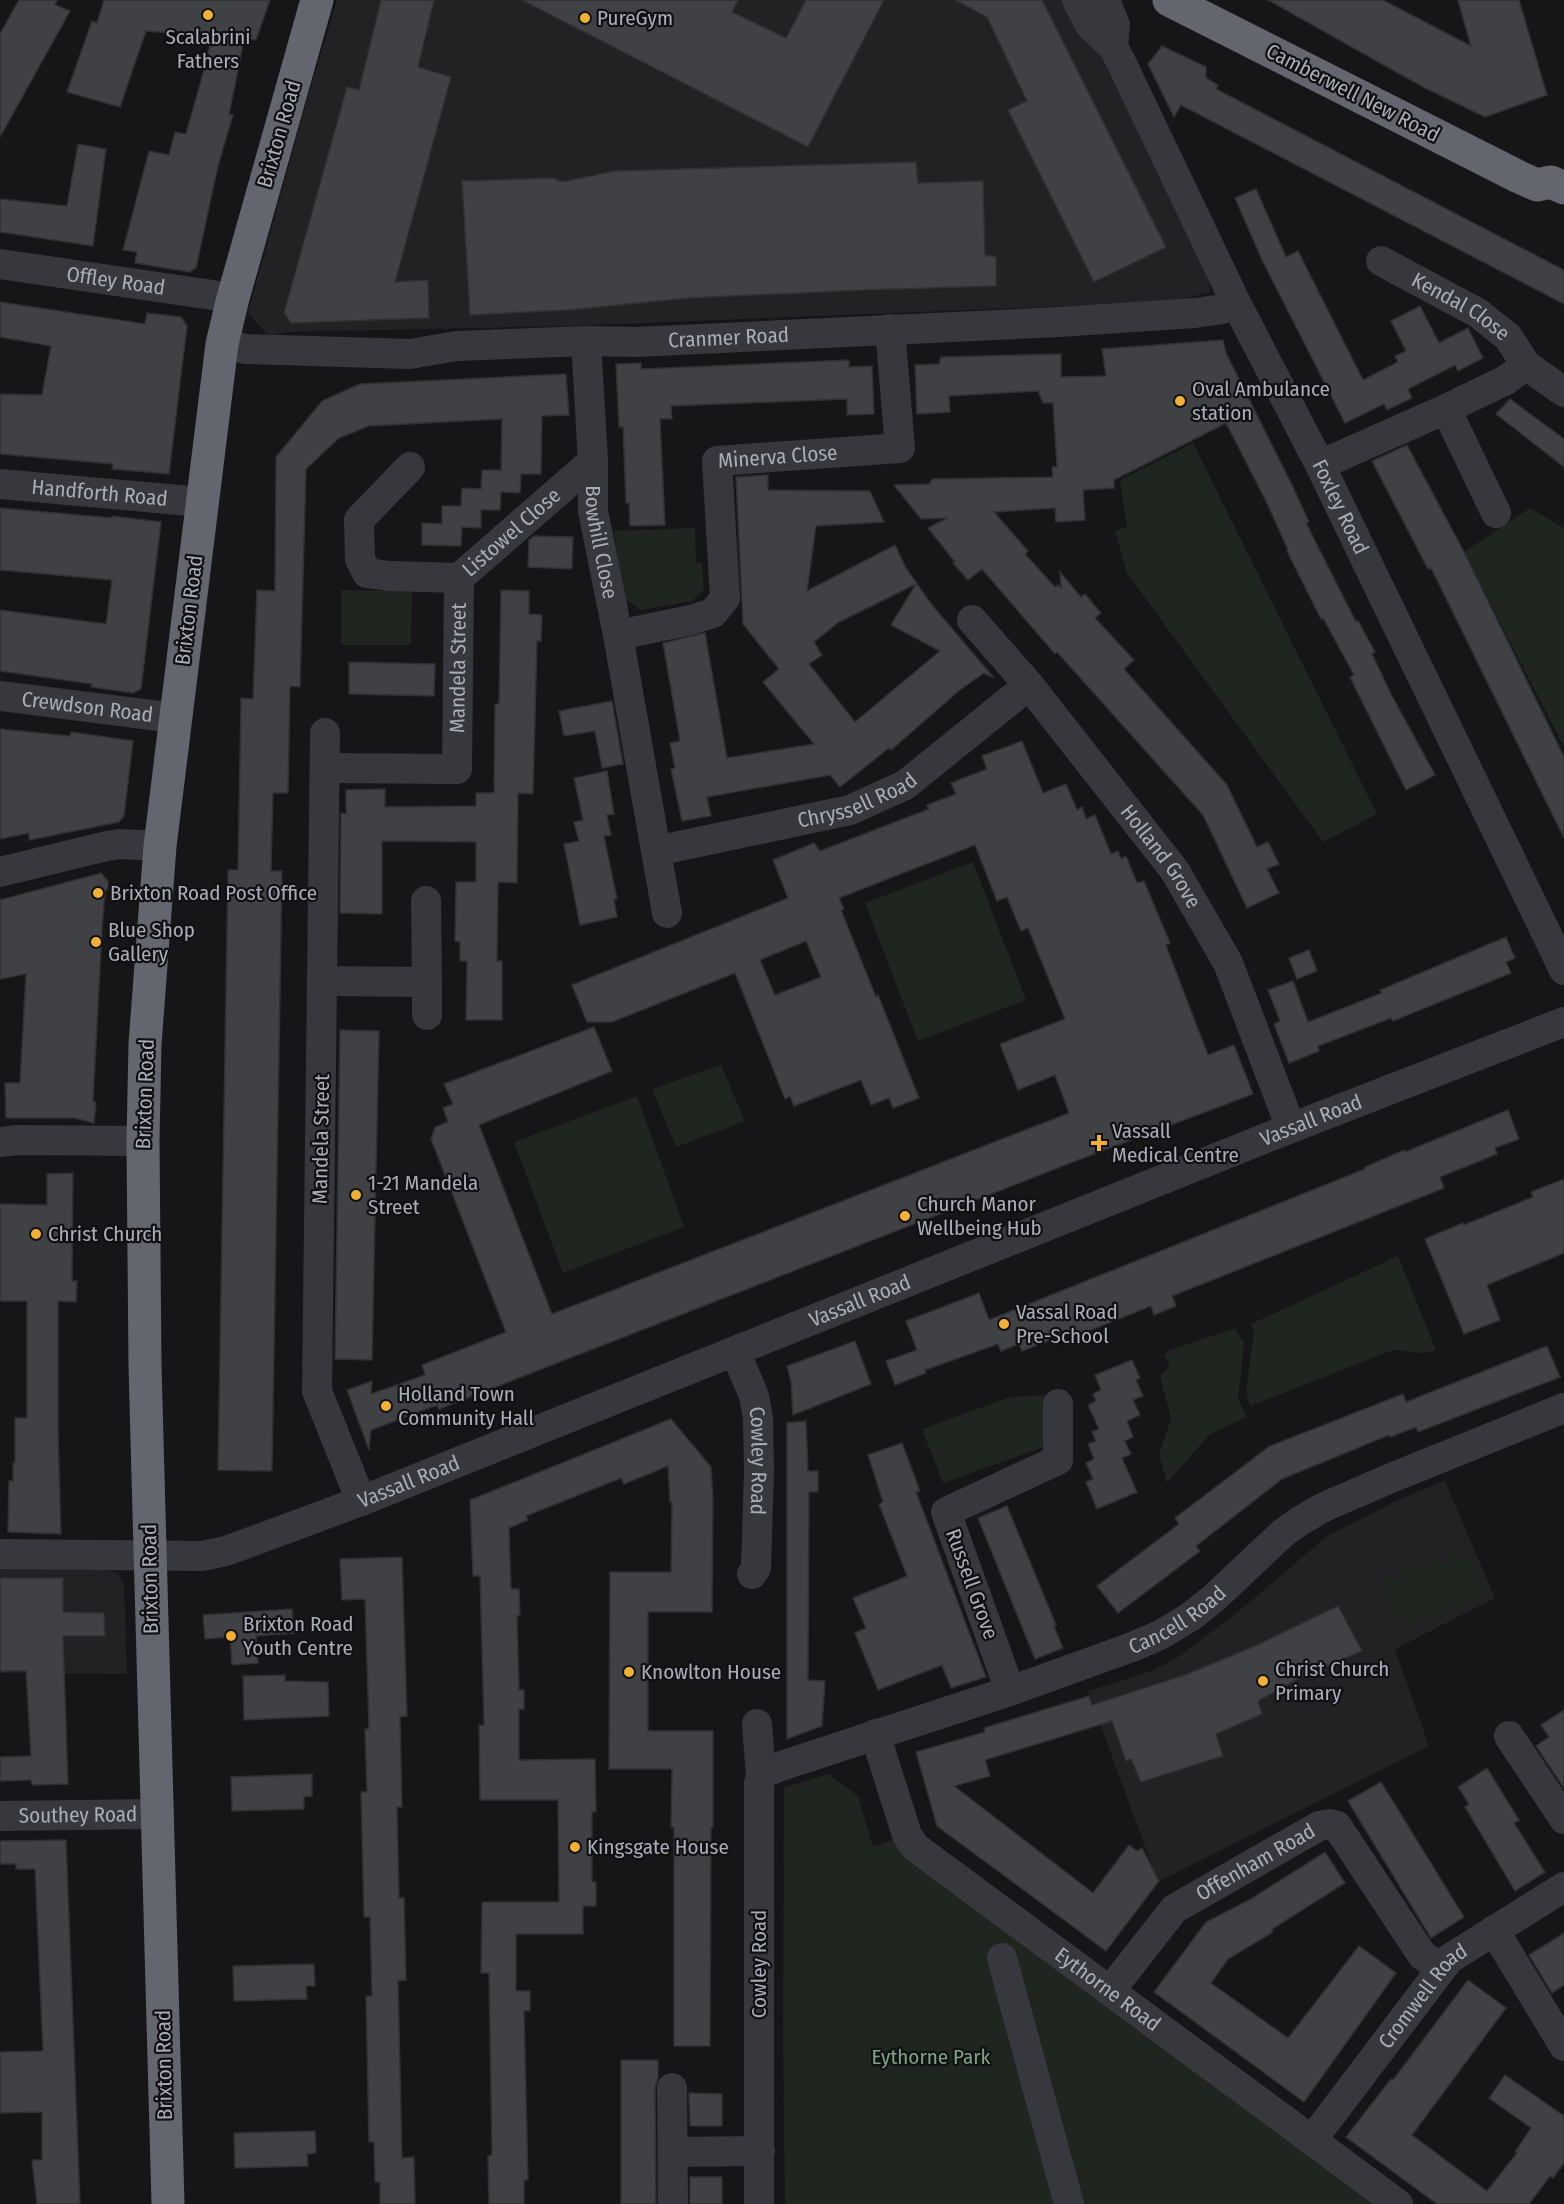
<svg xmlns="http://www.w3.org/2000/svg" width="1564" height="2204" font-family="'Fira Sans Condensed',sans-serif">
<rect width="100%" height="100%" fill="#161618"/>
<g fill="#222225">
<polygon points="337,0 1072,0 1208,268 1210,292 1171,302 566,326 284,332 270,337 248,313 304,110"/>
<polygon points="1445,1481 1495,1598 1395,1649 1429,1746 1158,1882 1088,1691 1152,1671 1178,1657 1238,1612 1327,1536 1404,1497"/>
<polygon points="0,1568 107,1570 118,1573 124,1584 127,1674 0,1673"/>
</g>
<g fill="#1e261f">
<polygon points="1193,443 1377,814 1323,842 1127,573 1115,531 1127,527 1120,480"/>
<polygon points="1530,508 1564,528 1564,747 1464,552"/>
<polygon points="695,528 696,563 702,563 704,590 692,601 641,610 624,598 614,531"/>
<polygon points="341,590 412,591 411,645 341,645"/>
<polygon points="973,862 1026,1000 918,1041 865,903"/>
<polygon points="721,1065 745,1121 676,1147 652,1089"/>
<polygon points="637,1096 684,1227 563,1273 514,1142"/>
<polygon points="1398,1256 1436,1350 1423,1353 1393,1350 1250,1406 1246,1391 1254,1331 1251,1324"/>
<polygon points="1235,1328 1244,1343 1238,1399 1247,1417 1209,1435 1167,1483 1159,1455 1171,1419 1160,1376 1170,1366 1164,1355 1168,1351"/>
<polygon points="1048,1395 1047,1446 943,1483 922,1429 1010,1397"/>
<polygon points="1469,1551 1485,1597 1399,1627 1383,1580"/>
<polygon points="828,1774 858,1796 873,1847 899,1838 1377,2204 785,2204 783,2036 784,1788"/>
</g>
<g fill="#404145" stroke="#303034" stroke-width="1.5" fill-rule="evenodd">
<polygon points="19,0 57,0 55,5 70,11 0,137 0,34"/>
<polygon points="104,0 270,0 256,40 244,39 229,115 233,115 218,166 196,268 189,272 135,263 137,252 123,250 149,151 169,155 175,132 186,134 204,70 212,36 146,31 120,107 67,92 92,21 97,23"/>
<polygon points="381,0 434,0 418,67 451,77 395,282 428,280 429,318 291,323 284,313 347,87 359,90"/>
<polygon points="522,0 738,0 732,12 786,38 806,0 884,0 808,147"/>
<polygon points="955,0 1042,0 1166,247 1094,282 1008,110 1027,101 987,17"/>
<polygon points="1268,0 1383,0 1471,46 1458,0 1519,0 1547,95 1485,117 1423,87"/>
<polygon points="1162,46 1206,67 1206,78 1218,85 1216,89 1564,270 1564,304 1181,105 1174,117 1148,64"/>
<polygon points="78,144 106,149 93,246 0,232 0,199 67,206"/>
<polygon points="916,162 918,183 983,181 985,255 996,257 996,286 863,290 689,298 568,310 470,315 462,181 554,178 562,182 614,171"/>
<polygon points="1256,189 1286,257 1298,251 1363,380 1398,362 1395,356 1406,351 1391,321 1420,306 1439,343 1468,328 1483,358 1458,371 1455,365 1408,389 1412,398 1387,410 1384,404 1345,423 1262,260 1235,198"/>
<polygon points="0,302 145,324 147,313 181,317 187,326 169,474 112,469 113,464 0,454 0,394 42,395 51,346 0,337"/>
<polygon points="1223,340 1226,353 1293,487 1309,522 1306,523 1356,622 1358,621 1375,652 1372,654 1391,694 1435,775 1406,790 1350,677 1354,675 1323,618 1321,619 1287,551 1288,550 1267,503 1226,423 1114,480 1114,488 1083,490 1085,520 1056,522 1055,508 994,512 1028,551 1025,554 1055,587 1058,585 1061,588 1060,572 1081,597 1085,594 1101,613 1095,618 1134,660 1124,669 1227,785 1257,847 1268,842 1279,864 1267,869 1279,893 1247,908 1203,815 1057,652 1055,654 982,569 968,580 953,563 955,562 928,528 947,518 921,519 894,485 929,484 932,479 1053,477 1052,467 1057,467 1053,403 1043,403 1038,391 949,396 950,412 917,414 915,365 939,364 941,357 1061,354 1061,377 1106,376 1102,349"/>
<polygon points="849,360 849,367 872,366 874,414 847,415 847,399 671,406 672,419 660,419 665,525 630,526 629,503 626,503 623,427 619,427 616,364 641,363 641,369"/>
<polygon points="566,374 569,415 542,416 541,474 521,474 520,493 501,492 500,510 481,510 481,528 462,527 461,546 422,545 422,523 442,524 442,506 461,506 462,488 481,489 482,470 501,470 502,419 369,426 339,438 306,469 300,687 290,686 288,793 273,793 271,871 282,871 272,1471 218,1470 228,870 238,870 241,698 253,699 257,590 275,591 276,457 322,401 360,384"/>
<polygon points="1510,399 1564,439 1564,467 1496,414"/>
<polygon points="1407,445 1464,552 1564,757 1564,838 1431,568 1428,569 1372,461"/>
<path d="M768,475V490L870,491L884,522L816,526L807,591L895,545L906,568L932,605L994,678L984,673L961,689L891,750L889,748L840,787L830,775L707,797L711,816L682,821L671,769L675,768L670,743L680,741L663,643L705,633L727,758L814,744L763,682L779,669L743,624L736,477ZM916,584L891,625L940,651L855,722L809,664L822,655L814,642L839,622Z"/>
<polygon points="0,508 112,518 112,516 161,522 141,689 133,693 91,687 92,684 0,671 0,610 106,624 112,580 0,570"/>
<polygon points="534,536 573,537 572,569 528,567 529,540"/>
<polygon points="501,590 529,591 529,614 542,615 541,641 537,641 533,794 518,793 517,883 498,882 497,961 502,961 502,1020 466,1020 467,961 460,961 460,942 455,941 456,882 476,882 476,842 382,841 382,914 340,913 341,813 346,814 346,790 385,789 385,807 476,806 476,793 494,793 495,704 499,704"/>
<polygon points="349,662 435,664 434,696 349,694"/>
<polygon points="612,701 623,764 602,768 595,731 564,736 559,711"/>
<polygon points="0,729 70,736 71,732 133,741 124,816 119,822 29,840 29,833 0,839"/>
<path d="M1022,741L1043,793L1066,784L1077,810L1082,807L1086,819L1095,815L1111,854L1118,851L1121,859L1126,856L1137,883L1144,881L1170,943L1166,945L1170,956L1208,1055L1234,1045L1253,1094L1086,1157L439,1409L437,1405L371,1430L369,1450L347,1390L372,1381L371,1394L425,1375L422,1365L506,1332L431,1139L435,1127L448,1122L443,1108L453,1104L444,1084L594,1027L612,1071L479,1125L552,1314L1069,1113L1055,1075L1018,1090L1000,1044L1065,1019L1028,928L1021,931L1007,897L997,901L975,845L839,898L844,909L841,910L876,997L878,995L919,1098L893,1108L889,1098L871,1105L861,1080L794,1106L790,1096L785,1099L735,973L612,1022H587L572,985L788,898L773,860L814,843L820,851L929,809L927,805L956,794L951,783L987,769L982,756ZM806,941L821,977L775,995L760,960Z"/>
<polygon points="607,771 614,814 607,815 611,835 604,836 617,899 614,900 617,917 580,925 564,844 579,841 574,822 583,820 574,778"/>
<polygon points="101,873 108,881 108,888 105,892 102,929 93,1100 96,1103 94,1123 74,1118 6,1118 5,1083 20,1083 26,974 0,979 0,900"/>
<polygon points="1506,937 1515,958 1506,962 1511,973 1393,1021 1391,1018 1318,1046 1319,1051 1289,1063 1274,1024 1280,1021 1268,990 1293,981 1308,1022 1382,993 1380,990"/>
<polygon points="1309,950 1317,971 1297,979 1289,958"/>
<polygon points="340,1030 379,1031 372,1360 335,1359"/>
<polygon points="1508,1110 1519,1139 1495,1148 1497,1154 1440,1177 1444,1188 1172,1296 1176,1306 1154,1315 1151,1306 1071,1338 1069,1333 1022,1351 1019,1344 1001,1351 998,1344 925,1370 926,1373 895,1385 886,1361 917,1350 906,1321 979,1293 989,1320 1365,1169 1365,1167 1404,1150 1405,1152"/>
<polygon points="73,1173 72,1281 77,1281 76,1302 58,1301 58,1431 61,1534 8,1532 9,1481 13,1481 13,1463 15,1463 15,1418 27,1418 27,1301 0,1301 0,1204 47,1205 47,1174"/>
<polygon points="1564,1179 1564,1253 1487,1285 1500,1320 1464,1334 1425,1239 1463,1223 1464,1225 1533,1197 1531,1192"/>
<polygon points="855,1341 871,1384 793,1415 791,1382 787,1366"/>
<polygon points="1547,1346 1560,1377 1418,1432 1416,1427 1390,1437 1389,1435 1282,1479 1196,1546 1200,1551 1118,1613 1097,1586 1179,1524 1175,1518 1270,1446 1403,1394 1406,1402"/>
<polygon points="1132,1360 1140,1378 1136,1380 1143,1396 1133,1400 1140,1415 1127,1421 1133,1437 1125,1441 1131,1454 1122,1458 1137,1492 1097,1509 1086,1482 1093,1479 1086,1463 1094,1459 1088,1444 1096,1441 1092,1432 1099,1429 1088,1405 1096,1401 1093,1394 1101,1390 1095,1375"/>
<polygon points="671,1419 711,1467 713,1499 712,1612 648,1612 648,1731 713,1731 713,1827 711,1827 710,2046 674,2046 674,1827 671,1827 672,1769 609,1769 610,1572 671,1572 672,1502 670,1502 668,1466 624,1484 621,1478 526,1516 528,1520 509,1528 511,1589 519,1589 520,1616 517,1615 519,1690 524,1690 524,1709 519,1709 519,1760 595,1759 596,1812 592,1812 592,1882 596,1882 596,1906 583,1906 583,1934 516,1934 516,1991 530,1991 530,2011 524,2011 528,2180 524,2180 524,2204 489,2204 488,2156 492,2155 489,1973 481,1973 482,1902 559,1902 558,1800 480,1800 479,1725 484,1725 480,1576 473,1576 470,1500"/>
<polygon points="806,1421 808,1471 818,1471 818,1492 809,1492 808,1680 825,1681 822,1726 787,1739 787,1423"/>
<polygon points="902,1443 920,1491 916,1492 986,1677 951,1688 942,1665 878,1690 855,1633 866,1628 853,1598 907,1576 879,1504 883,1502 868,1455"/>
<polygon points="1007,1506 1056,1625 1054,1626 1063,1648 1035,1659 978,1518"/>
<polygon points="402,1557 407,1716 400,1717 402,1807 397,1807 399,1898 404,1898 406,1980 398,1981 402,2158 414,2157 415,2204 380,2204 380,2182 375,2182 374,2142 369,2142 366,1996 372,1996 370,1917 364,1917 361,1792 367,1792 365,1729 369,1729 365,1599 342,1600 340,1559"/>
<polygon points="0,1578 63,1578 63,1612 104,1613 105,1636 63,1636 68,1784 32,1785 31,1780 0,1781 0,1757 31,1756 26,1671 0,1671"/>
<polygon points="1338,1606 1362,1651 1299,1678 1258,1701 1262,1714 1216,1734 1223,1756 1141,1782 1131,1759 1126,1761 1112,1721 985,1760 990,1776 954,1786 1093,1893 1129,1845 1137,1851 1142,1848 1159,1881 1106,1951 937,1826 916,1752 985,1732 984,1728 1089,1696 1092,1705 1185,1675 1255,1646"/>
<polygon points="292,1609 294,1633 256,1636 258,1663 232,1665 230,1637 205,1639 203,1615"/>
<polygon points="285,1675 285,1681 328,1682 329,1716 244,1720 243,1676"/>
<polygon points="1564,1710 1564,1788 1536,1746 1549,1737 1541,1725"/>
<polygon points="1487,1768 1519,1820 1514,1823 1545,1872 1515,1891 1465,1807 1469,1804 1458,1787"/>
<polygon points="312,1774 312,1796 304,1797 304,1809 232,1811 231,1777"/>
<polygon points="1381,1782 1464,1917 1431,1938 1348,1801"/>
<polygon points="66,1840 80,2204 37,2204 32,2160 42,2160 42,2112 0,2113 0,2052 43,2051 35,1869 16,1869 16,1864 0,1864 0,1841"/>
<polygon points="1325,1852 1345,1883 1272,1929 1273,1932 1228,1959 1211,1983 1288,2038 1359,1946 1396,1973 1304,2102 1154,1992 1206,1922 1251,1899"/>
<polygon points="1564,1933 1564,1985 1552,1993 1529,1955"/>
<polygon points="314,1964 315,1986 306,1986 307,1999 234,2001 233,1966"/>
<polygon points="1468,1980 1506,2008 1412,2135 1487,2191 1517,2153 1515,2152 1531,2128 1489,2098 1505,2075 1564,2116 1564,2163 1553,2178 1550,2176 1529,2204 1437,2204 1346,2137 1391,2079 1393,2080"/>
<polygon points="621,2060 658,2060 658,2078 655,2088 656,2204 621,2204"/>
<polygon points="689,2093 722,2094 722,2126 690,2126"/>
<polygon points="315,2131 316,2153 307,2154 308,2166 235,2168 234,2133"/>
<rect x="690" y="2177" width="32" height="27"/>
</g>
<g fill="none" stroke-linecap="round" stroke-linejoin="round">
<g stroke="#37383d" stroke-width="30">
<path id="s1" d="M1077,0L1090,25L1113,47L1122,64L1236,303L1320,465L1564,970"/>
<polyline points="1105,0 1115,25 1113,47"/>
<path id="s2" d="M1381,261L1478,313L1508,337L1526,365L1564,392"/>
<path id="s3" d="M0,264L233,298"/>
<path id="s4" d="M586,341L593,461V511L618,635L656,851L850,810L905,785L1029,685"/>
<path id="s5" d="M222,344L246,349L410,354L456,346L586,341L637,342L1059,322L1195,313L1223,309L1236,303"/>
<polyline points="1446,409 1496,513"/>
<polyline points="1320,465 1446,409 1506,380 1526,365"/>
<path id="s6" d="M410,467L359,520L360,559L367,573L389,576L459,578L593,461"/>
<path id="s7" d="M0,484L201,502"/>
<path id="s8" d="M972,620L1029,685L1175,871L1228,963L1291,1128"/>
<path id="s9" d="M618,635L691,620L713,613L725,598L717,461L900,448L890,329"/>
<path id="s10" d="M0,696L175,718"/>
<polyline points="325,733 317,1391 361,1501"/>
<path id="s11" d="M326,768L457,769L459,578"/>
<polyline points="656,851 667,913"/>
<polyline points="0,872 107,846 120,844 160,846"/>
<polyline points="323,981 427,982 426,901"/>
<polyline points="427,1015 427,982"/>
<polyline points="0,1142 17,1140 143,1141"/>
<path id="s12" d="M735,1351L754,1396L758,1418L759,1471L756,1568L752,1574"/>
<path id="s13" d="M0,1554L202,1556L226,1551L361,1501L1291,1128L1564,1022"/>
<polyline points="1010,1691 946,1512 1058,1460 1058,1404"/>
<polyline points="757,1724 761,1776 759,1783 759,2204"/>
<path id="s14" d="M875,1734L907,1835L915,1847L1398,2204"/>
<polyline points="1509,1736 1564,1819"/>
<path id="s15" d="M761,1776L768,1771L778,1767L1010,1691L1132,1647L1160,1635L1190,1617L1214,1598L1283,1533L1300,1521L1324,1507L1391,1478L1564,1408"/>
<path id="s16" d="M0,1816L156,1814"/>
<polyline points="1494,1930 1564,2046"/>
<polyline points="1002,1958 1069,2204"/>
<path id="s17" d="M1110,1991L1174,1909L1319,1826L1330,1824L1337,1826L1422,1955L1440,1968"/>
<polyline points="672,2088 673,2204"/>
<path id="s18" d="M1312,2140L1449,1959L1564,1887"/>
<polyline points="673,2152 760,2151"/>
</g>
<g stroke="#63666e" stroke-width="33">
<polyline points="1169,0 1519,177 1537,185 1551,182 1564,188"/>
<polyline points="168,2204 145,1366 143,1141 145,1044 160,846 222,344 233,298 317,0"/>
</g>
</g>
<g fill="#f2b134" stroke="#111113" stroke-width="2">
<circle cx="208" cy="15" r="6"/>
<circle cx="585" cy="18" r="6"/>
<circle cx="1180" cy="401" r="6"/>
<circle cx="98" cy="893" r="6"/>
<circle cx="96" cy="942" r="6"/>
<path d="M1096 1134h6v6h6v6h-6v6h-6v-6h-6v-6h6z"/>
<circle cx="356" cy="1195" r="6"/>
<circle cx="905" cy="1216" r="6"/>
<circle cx="36" cy="1234" r="6"/>
<circle cx="1004" cy="1324" r="6"/>
<circle cx="386" cy="1406" r="6"/>
<circle cx="231" cy="1636" r="6"/>
<circle cx="629" cy="1672" r="6"/>
<circle cx="1263" cy="1681" r="6"/>
<circle cx="575" cy="1847" r="6"/>
</g>
<g text-anchor="middle" dominant-baseline="central" stroke-width="4.5" stroke-linejoin="round" paint-order="stroke">
<g font-size="21" fill="#a8adb8" stroke="#111113" text-anchor="start">
<text x="597" y="18">PureGym</text>
<text x="208" y="37" text-anchor="middle">Scalabrini<tspan x="208" dy="24">Fathers</tspan></text>
<text x="1192" y="389">Oval Ambulance<tspan x="1192" dy="24">station</tspan></text>
<text x="110" y="893">Brixton Road Post Office</text>
<text x="108" y="930">Blue Shop<tspan x="108" dy="24">Gallery</tspan></text>
<text x="1112" y="1131">Vassall<tspan x="1112" dy="24">Medical Centre</tspan></text>
<text x="368" y="1183">1-21 Mandela<tspan x="368" dy="24">Street</tspan></text>
<text x="917" y="1204">Church Manor<tspan x="917" dy="24">Wellbeing Hub</tspan></text>
<text x="48" y="1234">Christ Church</text>
<text x="1016" y="1312">Vassal Road<tspan x="1016" dy="24">Pre-School</tspan></text>
<text x="398" y="1394">Holland Town<tspan x="398" dy="24">Community Hall</tspan></text>
<text x="243" y="1624">Brixton Road<tspan x="243" dy="24">Youth Centre</tspan></text>
<text x="1275" y="1669">Christ Church<tspan x="1275" dy="24">Primary</tspan></text>
<text x="641" y="1672">Knowlton House</text>
<text x="587" y="1847">Kingsgate House</text>
</g>
<g font-size="21" fill="#a8adb8" stroke="#111113">
<text transform="translate(1353 93) rotate(27)">Camberwell New Road</text>
<text transform="translate(279 134) rotate(-74)">Brixton Road</text>
<text stroke="none"><textPath href="#s3" startOffset="117">Offley Road</textPath></text>
<text stroke="none"><textPath href="#s2" startOffset="92">Kendal Close</textPath></text>
<text stroke="none"><textPath href="#s5" startOffset="508">Cranmer Road</textPath></text>
<text stroke="none"><textPath href="#s9" startOffset="315">Minerva Close</textPath></text>
<text stroke="none"><textPath href="#s7" startOffset="100">Handforth Road</textPath></text>
<text stroke="none"><textPath href="#s1" startOffset="573">Foxley Road</textPath></text>
<text stroke="none"><textPath href="#s6" startOffset="290">Listowel Close</textPath></text>
<text stroke="none"><textPath href="#s4" startOffset="202">Bowhill Close</textPath></text>
<text transform="translate(189 610) rotate(-83)">Brixton Road</text>
<text stroke="none"><textPath href="#s11" startOffset="232">Mandela Street</textPath></text>
<text stroke="none"><textPath href="#s10" startOffset="88">Crewdson Road</textPath></text>
<text stroke="none"><textPath href="#s4" startOffset="724">Chryssell Road</textPath></text>
<text stroke="none"><textPath href="#s8" startOffset="303">Holland Grove</textPath></text>
<text transform="translate(145 1094) rotate(-88)">Brixton Road</text>
<text stroke="none"><textPath href="#s13" startOffset="1394">Vassall Road</textPath></text>
<text transform="translate(321 1139) rotate(-89)">Mandela Street</text>
<text stroke="none"><textPath href="#s13" startOffset="908">Vassall Road</textPath></text>
<text stroke="none"><textPath href="#s12" startOffset="114">Cowley Road</textPath></text>
<text stroke="none"><textPath href="#s13" startOffset="422">Vassall Road</textPath></text>
<text transform="translate(150 1579) rotate(-91)">Brixton Road</text>
<text transform="translate(972 1584) rotate(70)">Russell Grove</text>
<text stroke="none"><textPath href="#s15" startOffset="446">Cancell Road</textPath></text>
<text stroke="none"><textPath href="#s16" startOffset="78">Southey Road</textPath></text>
<text stroke="none"><textPath href="#s17" startOffset="198">Offenham Road</textPath></text>
<text transform="translate(759 1964) rotate(-90)">Cowley Road</text>
<text stroke="none"><textPath href="#s14" startOffset="360">Eythorne Road</textPath></text>
<text stroke="none"><textPath href="#s18" startOffset="182">Cromwell Road</textPath></text>
<text transform="translate(164 2065) rotate(-91)">Brixton Road</text>
</g>
<g font-size="21" fill="#7fa381" stroke="#111113">
<text x="931" y="2057">Eythorne Park</text>
</g>
</g>
</svg>
